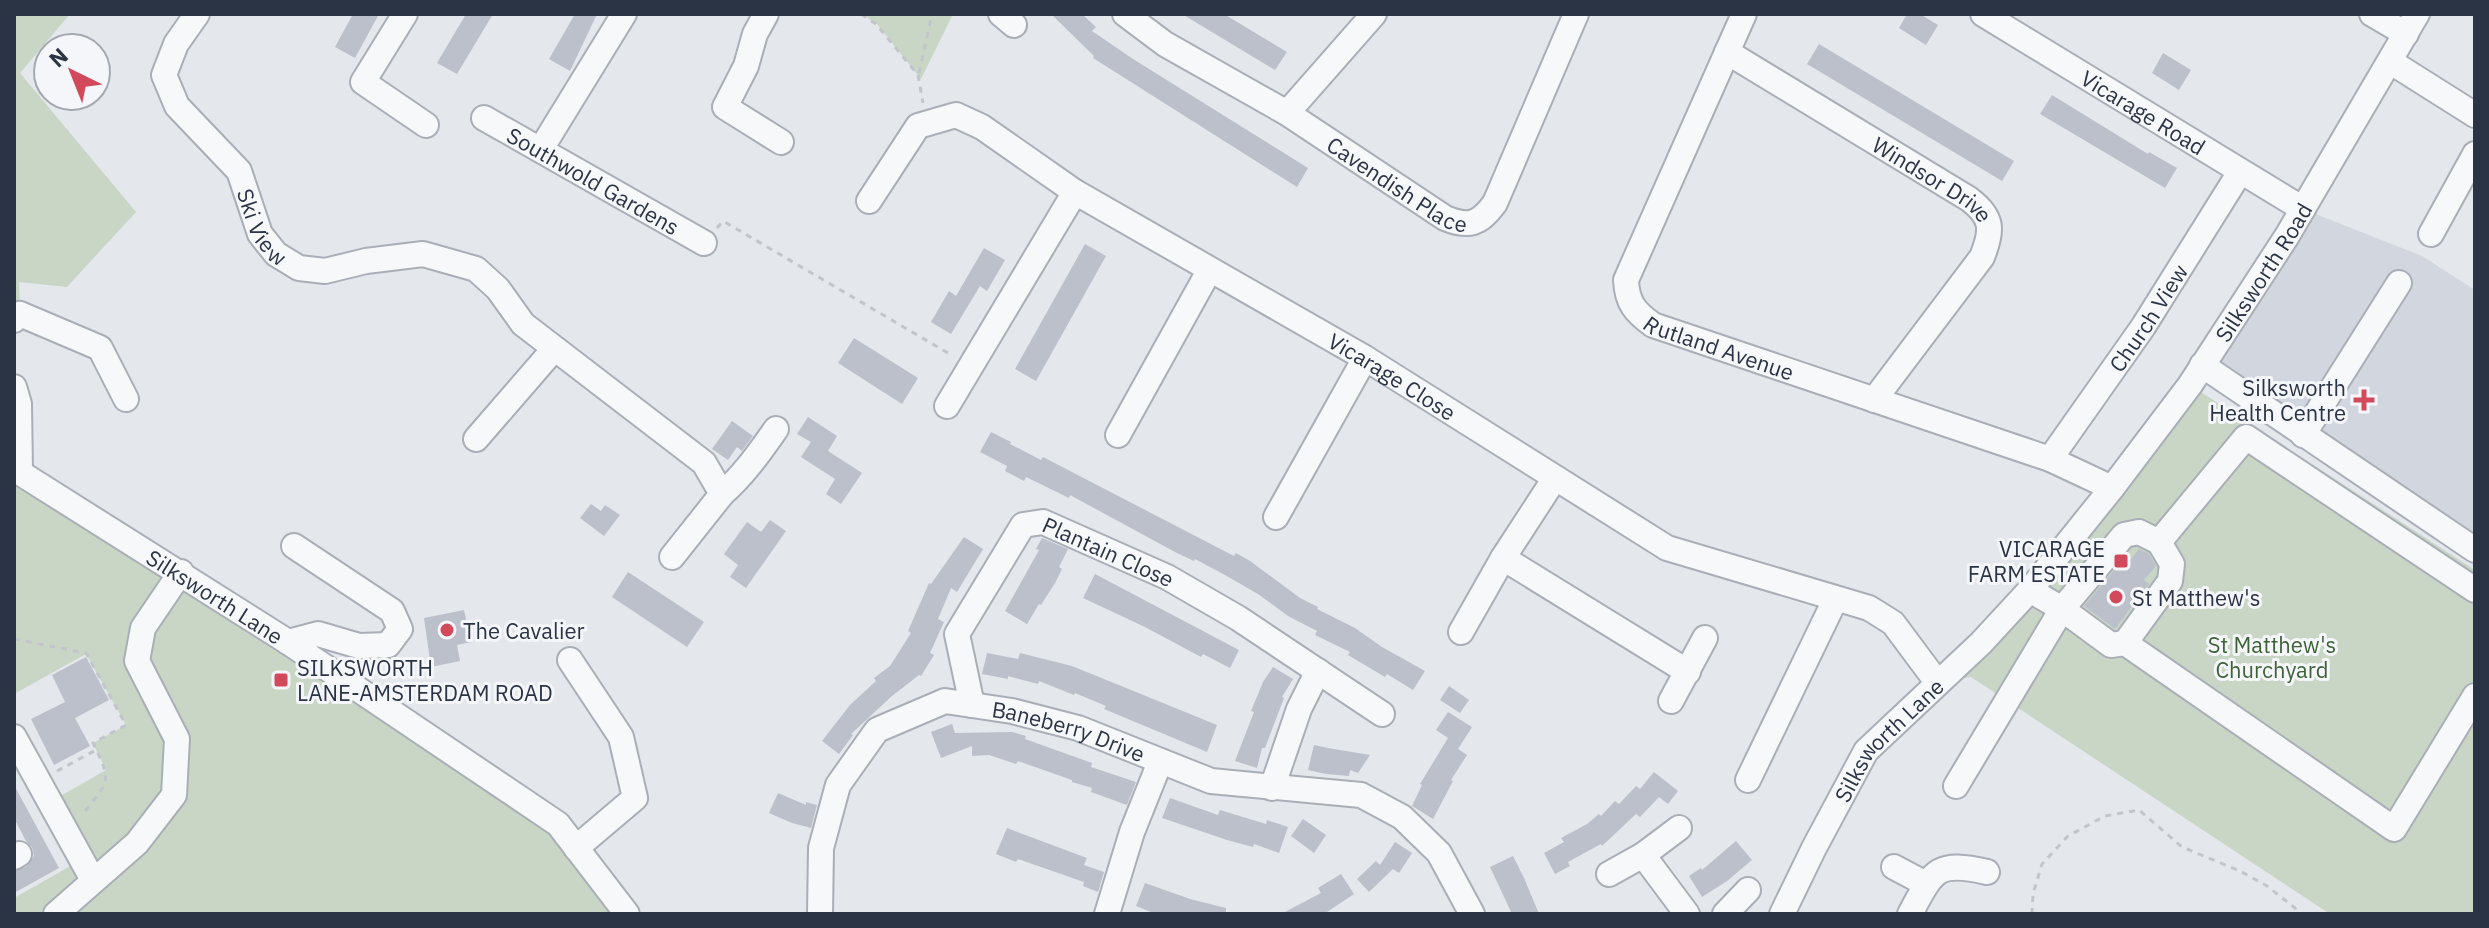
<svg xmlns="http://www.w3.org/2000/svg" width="2489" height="928" font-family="'IBM Plex Sans',sans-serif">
<rect width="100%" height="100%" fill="#e4e7ec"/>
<polygon fill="#d2d6de" points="2303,209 2422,256 2475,290 2475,550 2202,365"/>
<g fill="#c9d6c5">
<polygon points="14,14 70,14 20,73 136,212 67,287 19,282 20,314 14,320"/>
<polygon points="862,14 953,14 921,79 877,24"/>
<polygon points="2190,385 2475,570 2475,914 2330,914 1971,677 1937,682"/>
<polygon points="14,387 20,472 558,824 627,914 14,914 14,898 81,860 50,802 106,770 93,743 126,725 86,654 14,694"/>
</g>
<g fill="#bbc0ca">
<polygon points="353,14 379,14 355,58 335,47"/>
<polygon points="466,14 493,14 457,74 437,63"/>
<polygon points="575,14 597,14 570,71 549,59"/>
<polygon points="1051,14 1082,14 1096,27 1092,31 1133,59 1308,168 1297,187 1093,58 1094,56"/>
<polygon points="1182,14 1224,14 1287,52 1275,70"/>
<polygon points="1907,14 1920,14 1938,25 1926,45 1899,28"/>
<polygon points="1819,44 2014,161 2002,181 1807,64"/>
<polygon points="2163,53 2191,70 2179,90 2152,73"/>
<polygon points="2052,95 2148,154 2149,152 2177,168 2165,188 2040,114"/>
<polygon points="1085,244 1106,256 1036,381 1015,369"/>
<polygon points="984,248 1005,260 987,291 980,286 951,334 931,322 949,291 956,296"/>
<polygon points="854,338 918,378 902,404 838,363"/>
<polygon points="808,417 837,436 828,451 862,473 841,504 826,494 835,479 801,457 811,442 797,434"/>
<polygon points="732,421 753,436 742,451 737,447 728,460 712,449"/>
<polygon points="991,432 1011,442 1010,444 1041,460 1043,457 1234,556 1236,553 1250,561 1300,598 1318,607 1317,609 1355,628 1382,647 1425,671 1413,690 1387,674 1385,677 1348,655 1350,652 1315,635 1317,631 1288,616 1258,594 1225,575 1195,559 1194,561 1175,552 1070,495 1069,498 1026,477 1024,481 1005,471 1007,466 980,452"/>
<polygon points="591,504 601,511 605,505 620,515 604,536 580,518"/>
<polygon points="770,520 786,531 746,588 730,577 738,565 724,554 747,522 761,532"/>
<polygon points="964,537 983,549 957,592 951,588 938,619 944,622 930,653 934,655 921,676 919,675 892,696 851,734 853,735 839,754 822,741 850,705 876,681 874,678 890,666 911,633 908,631 929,583 931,584"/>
<polygon points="1042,538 1068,549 1059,567 1062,569 1055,583 1041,605 1039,604 1027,624 1005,611 1039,550 1036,549"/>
<polygon points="2139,549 2148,553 2156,566 2144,580 2149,584 2115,629 2084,606 2121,562 2126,565"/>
<polygon points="628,572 704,622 687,647 612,597"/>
<polygon points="1095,574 1239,650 1230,668 1203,654 1201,657 1145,627 1083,598"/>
<polygon points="464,610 471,642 457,645 460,661 431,667 424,618"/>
<polygon points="987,653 1018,659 1020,653 1072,666 1217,725 1207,752 1104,709 1106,706 1075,693 1074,695 1039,681 1038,684 1008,676 1008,679 982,674"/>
<polygon points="86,657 109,700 75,718 90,746 54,765 31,719 65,702 52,675"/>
<polygon points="1273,667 1293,679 1282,697 1284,698 1265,748 1262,748 1257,768 1235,761 1254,712 1251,711 1263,682"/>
<polygon points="1449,686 1469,700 1460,713 1440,700"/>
<polygon points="1448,712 1472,727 1458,749 1467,755 1451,780 1453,781 1433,819 1412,806 1422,785 1420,784 1448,738 1436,730"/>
<polygon points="952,724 955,733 1012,732 1026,736 1025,739 1092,763 1091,767 1136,782 1127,805 1091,792 1092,788 1072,782 1072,780 1018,761 1016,764 989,755 972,756 972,746 941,758 931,732"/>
<polygon points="1314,745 1328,748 1370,755 1358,773 1350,770 1349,776 1326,774 1308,770"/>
<polygon points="1654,772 1678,791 1668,804 1659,797 1640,817 1636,814 1602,846 1601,844 1568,862 1570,866 1555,874 1544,853 1564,842 1561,838 1587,824 1599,814 1601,816 1615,801 1619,804 1636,786 1640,789"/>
<polygon points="14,785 59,868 14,893 14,872 27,866 34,856 32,847 26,841 14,818"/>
<polygon points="778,793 806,805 806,802 817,805 811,828 792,823 769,813"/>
<polygon points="1170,798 1218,815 1220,810 1266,824 1267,820 1288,827 1279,853 1254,844 1253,847 1227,840 1162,818"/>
<polygon points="1303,819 1326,835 1314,853 1291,836"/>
<polygon points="1007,828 1087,858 1084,865 1104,872 1098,892 1083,886 1084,882 1018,859 1016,862 996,854"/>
<polygon points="1736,841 1752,860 1727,881 1702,897 1689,876 1701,868 1702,870"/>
<polygon points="1395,842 1412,853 1399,873 1393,869 1369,892 1357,879 1376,861 1380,865"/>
<polygon points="1513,856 1524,878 1539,914 1512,914 1490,867"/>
<polygon points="1341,874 1354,894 1324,914 1281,914 1321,893 1318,888"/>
<polygon points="1145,883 1190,899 1226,908 1226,914 1156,914 1136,906"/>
</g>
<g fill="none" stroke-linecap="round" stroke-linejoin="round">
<defs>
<g id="minor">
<path id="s1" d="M197,14L176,44L164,75L177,106L239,171L260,234L276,254L299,268L325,271L366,261L423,254L476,269L498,289L523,324L704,463L722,494L672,557"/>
<polyline points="405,14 363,82 426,125"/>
<polyline points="766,14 755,34 746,66 725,107 781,142"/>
<polyline points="1001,14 1014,25"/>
<path id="s2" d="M1125,14L1165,44L1287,113L1445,218C1469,228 1480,224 1495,203L1576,14"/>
<path id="s3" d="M1744,14L1626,280C1627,303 1635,312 1653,325L2050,459L2112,488"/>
<path id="s4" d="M1983,14L2303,209"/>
<polyline points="2372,14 2406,34"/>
<path id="s5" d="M1727,52L1969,199C1993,217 1993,230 1982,257L1874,400"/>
<polyline points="2391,62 2475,115"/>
<polyline points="1287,113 1374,14"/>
<path id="s6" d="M484,118L704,243"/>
<polyline points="541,149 624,14"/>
<path id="s7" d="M869,201L918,126L956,115L982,127L1075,192L1365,358L1667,548L1869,608L1893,623L1937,682"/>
<polyline points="2431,234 2475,154"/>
<polyline points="14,320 20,314 100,348 126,399"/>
<polyline points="2202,365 2475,550"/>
<polyline points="14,387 19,404 20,472"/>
<polyline points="947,406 1075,192"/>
<polyline points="1118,435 1209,271"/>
<polyline points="2303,435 2399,283"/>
<polyline points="476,439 554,349"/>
<path id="s8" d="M2050,459L2143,327L2240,172"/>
<path id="s9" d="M14,469L288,642L558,824L627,914"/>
<path d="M722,494C744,475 759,453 776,429"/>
<polyline points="1276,517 1365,358"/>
<polyline points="1503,558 1688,672"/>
<polyline points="2030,590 2062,609 2111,645 2125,643 2394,829 2475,696"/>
<polyline points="1461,632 1503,558 1555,478"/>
<polyline points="288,642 318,634 359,646 388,645 400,629 392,611 294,546"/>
<polyline points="2125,643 2170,581 2172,564 2159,542"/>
<polyline points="570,660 621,737 635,798 576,848"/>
<polyline points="1671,701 1705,638"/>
<path id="s10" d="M972,705L957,634L1023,525L1043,522L1167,577L1238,618L1382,714"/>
<polyline points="14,737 93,880"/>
<polyline points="1748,780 1835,600"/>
<polyline points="1956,786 2062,609 2124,535 2139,532 2159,542 2246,437 2475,590"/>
<polyline points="1272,788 1299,709 1318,671"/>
<polyline points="1643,855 1687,914"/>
<polyline points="14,857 19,854"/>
<polyline points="1894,867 1926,884"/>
<polyline points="1609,874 1643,855 1679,828"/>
<polyline points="56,914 137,843 174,795 177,739 137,661 143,628 181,572"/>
<path id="s11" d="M820,914L821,848L838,785L877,730L945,701L1012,711L1078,728L1211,781L1361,795L1402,817L1439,853L1472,914"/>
<polyline points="1107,914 1132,832 1160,762"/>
<polyline points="1725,914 1748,890"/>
<path id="s12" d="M1782,914L1814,848L1866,751L1981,643L2030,590L2112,488L2190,385L2287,236L2417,14"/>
<path d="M1910,914C1933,871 1936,860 1987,872"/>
</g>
</defs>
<use href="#minor" stroke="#a9aeb7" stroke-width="28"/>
<g stroke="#c2c5cb" stroke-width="3" stroke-dasharray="6 6" stroke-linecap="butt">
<polyline points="861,14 876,24 918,75 923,103"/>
<polyline points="919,73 932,14"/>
<polyline points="717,228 723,221 953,356"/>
<path d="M14,639L86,653L126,725L93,743C113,784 109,780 82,815"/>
<polyline points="57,771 96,750"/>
<polyline points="2032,914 2033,894 2042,864 2068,836 2105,816 2139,810 2182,847 2240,871 2267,886 2295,908 2298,914"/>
</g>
<use href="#minor" stroke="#f7f8fa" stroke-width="24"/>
</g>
<g fill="#d1495b" stroke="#f4f6f9" stroke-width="3">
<path d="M2360 388h8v8h8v8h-8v8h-8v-8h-8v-8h8z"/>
<rect x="2113" y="553" width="16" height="16" rx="4"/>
<circle cx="2116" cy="597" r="8"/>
<circle cx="447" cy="630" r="8"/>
<rect x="273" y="672" width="16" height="16" rx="4"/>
</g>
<g text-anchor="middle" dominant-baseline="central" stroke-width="6" stroke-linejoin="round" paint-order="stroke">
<g font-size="22" fill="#2b3445" stroke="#f4f6f9">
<text stroke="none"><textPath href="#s4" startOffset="188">Vicarage Road</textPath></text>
<text stroke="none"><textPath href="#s2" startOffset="322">Cavendish Place</textPath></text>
<text stroke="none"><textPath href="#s6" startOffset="126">Southwold Gardens</textPath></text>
<text stroke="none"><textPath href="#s5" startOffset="242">Windsor Drive</textPath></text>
<text stroke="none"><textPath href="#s1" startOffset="254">Ski View</textPath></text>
<text stroke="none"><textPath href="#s12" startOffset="808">Silksworth Road</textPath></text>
<text stroke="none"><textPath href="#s8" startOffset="172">Church View</textPath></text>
<text stroke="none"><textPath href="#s3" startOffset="416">Rutland Avenue</textPath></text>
<text stroke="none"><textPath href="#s7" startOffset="638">Vicarage Close</textPath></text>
<text stroke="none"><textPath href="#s10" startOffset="292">Plantain Close</textPath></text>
<text stroke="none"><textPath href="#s9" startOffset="238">Silksworth Lane</textPath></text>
<text stroke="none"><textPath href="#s11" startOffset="400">Baneberry Drive</textPath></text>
<text stroke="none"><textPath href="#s12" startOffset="206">Silksworth Lane</textPath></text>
</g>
<g font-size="22" fill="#2b3445" stroke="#f4f6f9" text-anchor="start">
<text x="2346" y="387" text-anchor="end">Silksworth<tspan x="2346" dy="25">Health Centre</tspan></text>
<text x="2105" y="548" text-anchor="end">VICARAGE<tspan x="2105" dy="25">FARM ESTATE</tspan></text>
<text x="2132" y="597">St Matthew's</text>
<text x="463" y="630">The Cavalier</text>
<text x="297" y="667">SILKSWORTH<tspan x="297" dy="25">LANE-AMSTERDAM ROAD</tspan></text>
</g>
<g font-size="22" fill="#3f6138" stroke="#f4f6f9">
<text x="2272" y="644">St Matthew's<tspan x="2272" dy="25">Churchyard</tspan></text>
</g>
</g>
<rect width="2489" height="928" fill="none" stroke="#2b3445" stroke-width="32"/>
<g transform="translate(72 72) rotate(317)"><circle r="38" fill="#f4f6f9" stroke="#a4a8b1" stroke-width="2"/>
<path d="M0-6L14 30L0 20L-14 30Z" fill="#d1495b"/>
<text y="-12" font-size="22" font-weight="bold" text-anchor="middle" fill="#2b3445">N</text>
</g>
</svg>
